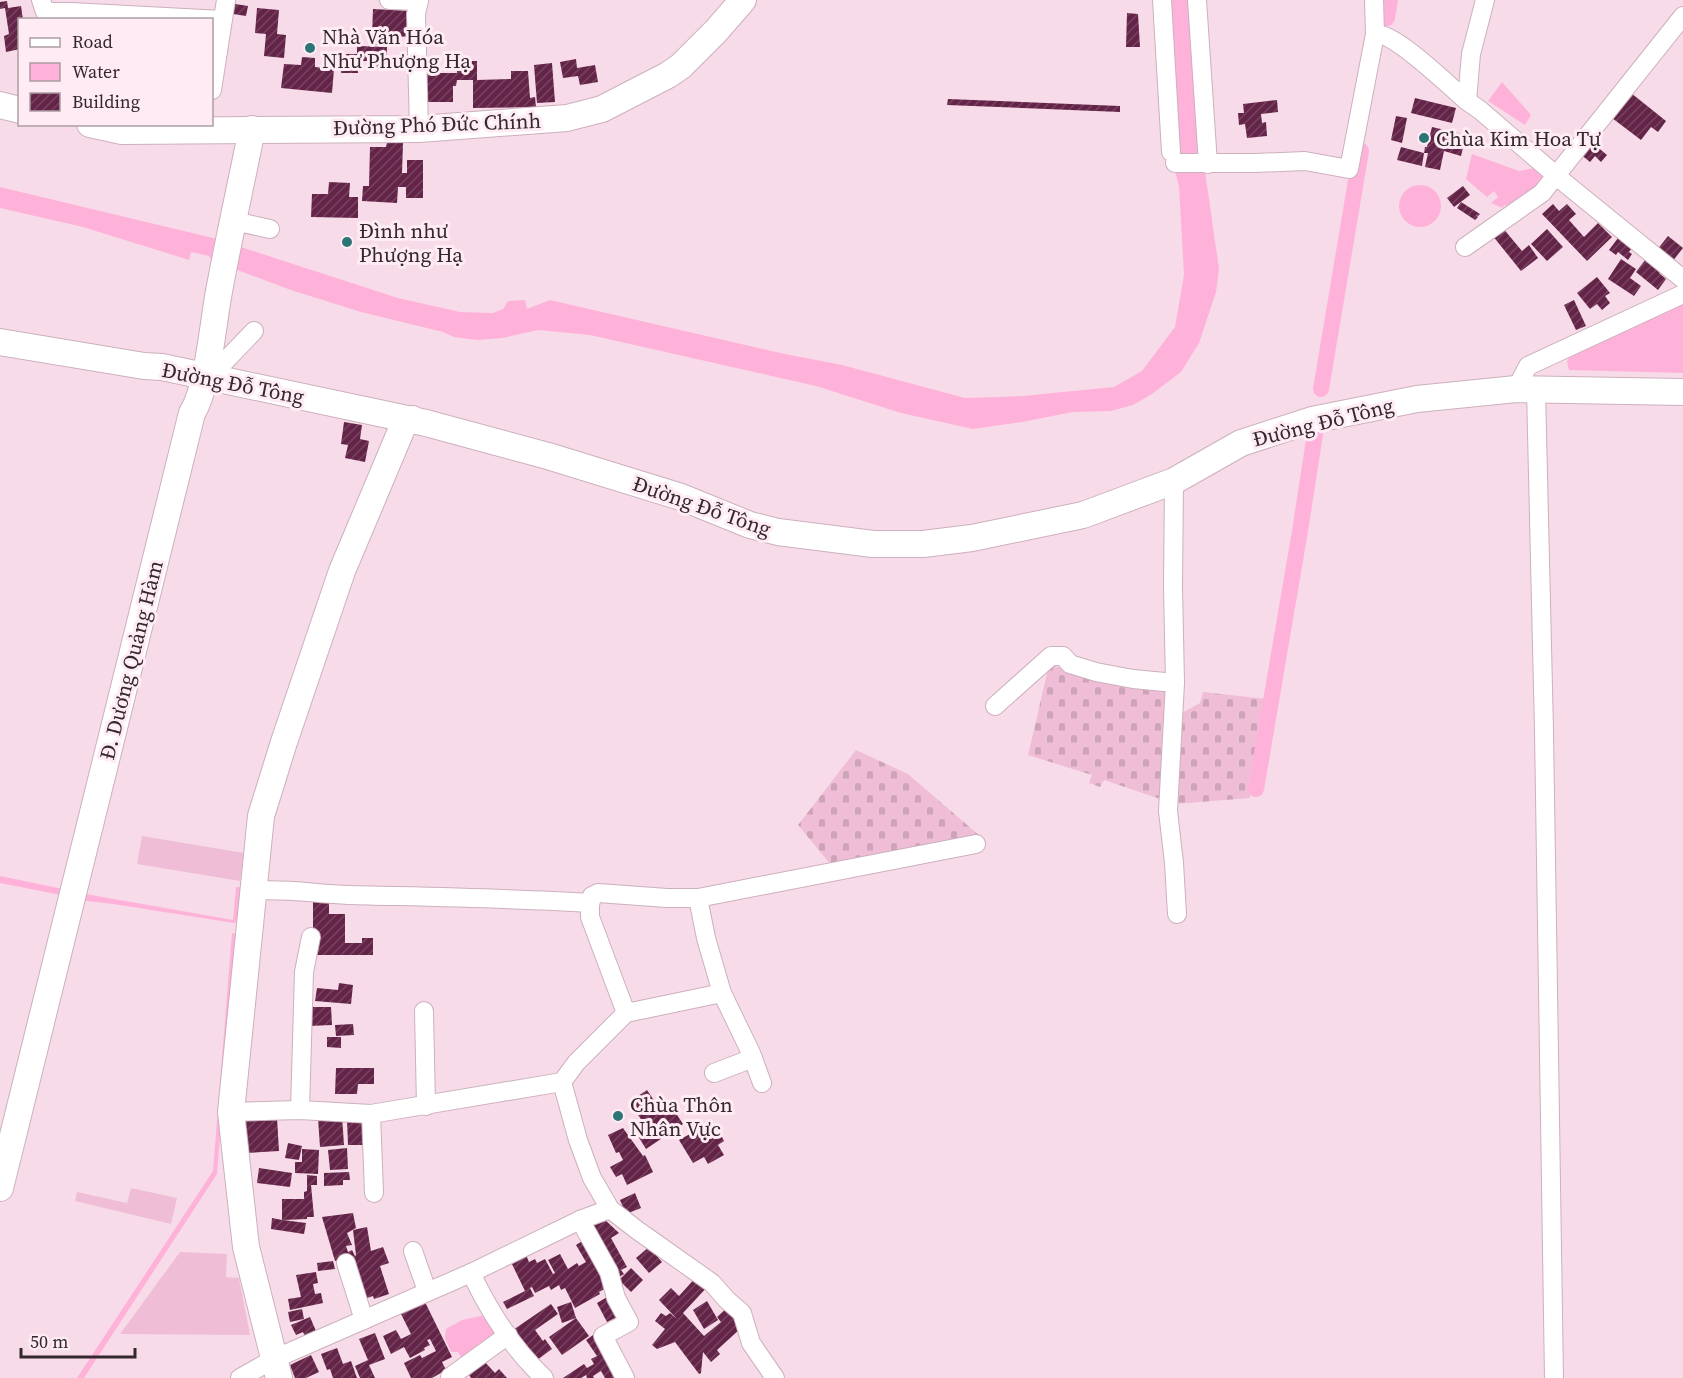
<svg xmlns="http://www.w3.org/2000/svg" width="1683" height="1378" font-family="'Source Serif 4',serif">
<defs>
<pattern id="cemetery-stones" width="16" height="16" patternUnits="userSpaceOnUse" patternTransform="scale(1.5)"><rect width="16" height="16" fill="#efbed6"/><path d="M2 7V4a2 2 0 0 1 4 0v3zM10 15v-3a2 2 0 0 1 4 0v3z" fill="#cda3b8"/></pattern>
<pattern id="building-hatch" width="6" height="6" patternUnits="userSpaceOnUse" patternTransform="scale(1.5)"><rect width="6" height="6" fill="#632448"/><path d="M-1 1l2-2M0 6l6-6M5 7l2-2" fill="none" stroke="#764360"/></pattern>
</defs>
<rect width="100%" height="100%" fill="#f8dbe8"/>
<g fill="url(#cemetery-stones)">
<polygon points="1049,665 1168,691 1164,723 1200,703 1203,692 1267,699 1250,798 1175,804 1104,780 1100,787 1089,783 1092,775 1028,755"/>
<polygon points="856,750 908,774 980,836 840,876 798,825"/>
</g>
<g fill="#efbed6">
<polygon points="142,836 244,853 240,881 137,864"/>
<polygon points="131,1188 177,1198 171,1224 75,1201 77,1192 127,1203"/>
<polygon points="180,1252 227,1254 226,1277 239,1278 250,1335 120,1334"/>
</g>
<g fill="#ffb2d9">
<polygon points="1167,0 1199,0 1205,171 1219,269 1216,292 1199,343 1181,372 1152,394 1133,405 1111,411 1073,412 1022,422 973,429 901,413 816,386 590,335 538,330 503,338 477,340 454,337 443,332 361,312 291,290 232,268 214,265 209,256 191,252 189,260 83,227 0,208 0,187 213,238 398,298 460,312 493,313 503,309 508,301 525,300 527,309 550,300 785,354 842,365 965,398 1023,396 1114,387 1142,371 1175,327 1184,275 1179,186 1175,171"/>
<polygon points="1502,82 1531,115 1525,125 1488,101"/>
<polygon points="1472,154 1519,171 1535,168 1548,182 1508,207 1504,205 1503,208 1491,203 1498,197 1494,191 1487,197 1466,179"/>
<circle cx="1420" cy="206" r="21"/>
<polygon points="1683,301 1683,373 1569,370 1567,362 1570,352"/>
<polygon points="0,876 63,889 61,895 0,883"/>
<polygon points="236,887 241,887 237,921 234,923 113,904 78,900 80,893 233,920"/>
<polygon points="232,933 236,934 217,1174 84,1378 77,1378 213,1171"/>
<polygon points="485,1315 496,1332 461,1357 458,1352 451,1352 445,1338 446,1329 462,1320"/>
</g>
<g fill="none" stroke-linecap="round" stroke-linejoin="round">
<g stroke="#ffb2d9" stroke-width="16">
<polyline points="1387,18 1390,0"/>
<polyline points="1321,389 1361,151"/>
<polyline points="1256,789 1300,531 1315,434"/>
</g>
</g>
<g fill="url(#building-hatch)">
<polygon points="7,1 8,8 21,6 23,20 20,20 20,49 6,52 4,36 9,34 5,8 0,9 0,2"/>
<polygon points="229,3 248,6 246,16 227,13"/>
<polygon points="257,8 279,10 277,34 286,35 284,58 264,56 266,34 255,33"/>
<polygon points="373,9 412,11 410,37 393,36 393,45 375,45 375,36 372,35"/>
<polygon points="1127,13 1138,14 1140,47 1126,47"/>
<polygon points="357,46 387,47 386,68 368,67 368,61 357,61 358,73 341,73 341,66 345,66 346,54 357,54"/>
<polygon points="302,57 315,58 315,67 334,69 332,93 281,88 284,64 301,65"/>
<polygon points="576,59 577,68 595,65 598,82 580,85 578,76 563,78 560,62"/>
<polygon points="457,61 477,61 477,80 511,79 511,71 528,71 530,98 535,97 536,107 473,108 473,80 457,80 456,86 453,86 453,102 425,102 425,73 457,73"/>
<polygon points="552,63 555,102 537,103 534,65"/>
<polygon points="1631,93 1666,121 1658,132 1651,127 1641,140 1612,118"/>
<polygon points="1415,98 1456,108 1452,123 1411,113"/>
<polygon points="948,99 1120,106 1120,112 947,105"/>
<polygon points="1277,100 1278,112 1261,114 1262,123 1266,122 1267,136 1247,138 1245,124 1239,125 1238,113 1244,113 1243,104"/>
<polygon points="1396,116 1407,118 1402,143 1391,140"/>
<polygon points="1432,127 1466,135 1461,156 1444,151 1440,170 1425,167 1428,153 1424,153 1422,166 1397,160 1401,147 1424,153 1425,147 1427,147"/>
<polygon points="1589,140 1607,155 1601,162 1595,156 1590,162 1579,153"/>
<polygon points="387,142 403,143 402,173 407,173 407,160 423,160 423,198 406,198 406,187 398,187 397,203 362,201 363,186 369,186 370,147 386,147"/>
<polygon points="329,182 350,183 349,197 358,197 358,218 311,217 312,194 328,194"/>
<polygon points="1463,186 1470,195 1454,207 1447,198"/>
<polygon points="1461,202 1480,214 1478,216 1476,215 1478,217 1475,220 1457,208"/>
<polygon points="1553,204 1559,211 1567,204 1576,214 1569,220 1584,237 1598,223 1612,237 1587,261 1542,214"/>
<polygon points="1502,227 1522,251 1529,245 1538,258 1521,271 1492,235"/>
<polygon points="1547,229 1563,247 1547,261 1531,244"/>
<polygon points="1621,234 1633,247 1629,252 1632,254 1628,260 1618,252 1616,255 1609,250"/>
<polygon points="1668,236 1683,248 1672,262 1657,250"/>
<polygon points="1649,255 1664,267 1659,273 1666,279 1658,290 1636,272"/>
<polygon points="1621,259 1636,269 1630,278 1641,286 1634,296 1608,279"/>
<polygon points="1597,277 1610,293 1605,296 1610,303 1602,310 1597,304 1590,309 1577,293"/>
<polygon points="1574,300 1586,326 1576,330 1564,305"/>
<polygon points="344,422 362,425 360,439 369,441 365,462 345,458 348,445 341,444"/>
<polygon points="313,902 329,902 329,914 345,914 345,943 362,943 362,938 373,938 373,955 313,955"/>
<polygon points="339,983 353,985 351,1004 315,1001 317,988 338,990"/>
<polygon points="309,1007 331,1007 332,1025 309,1026"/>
<polygon points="353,1024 354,1035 336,1036 335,1025"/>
<polygon points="327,1037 341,1037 341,1048 327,1047"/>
<polygon points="336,1068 374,1068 374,1084 358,1084 357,1094 335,1094"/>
<polygon points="647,1090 659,1108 668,1101 683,1124 646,1149 633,1128 643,1122 629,1102"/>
<polygon points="342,1116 344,1145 320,1147 318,1118"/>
<polygon points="243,1117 277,1118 279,1151 246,1153"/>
<polygon points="347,1120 364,1120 372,1145 348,1145"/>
<polygon points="693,1123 698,1132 707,1127 714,1139 721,1135 724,1141 718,1145 724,1155 708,1164 704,1157 693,1163 679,1140 690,1134 686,1127"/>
<polygon points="623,1128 643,1156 645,1155 653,1172 627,1185 622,1174 616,1177 610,1167 623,1160 619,1152 616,1153 608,1135"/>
<polygon points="288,1143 302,1146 299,1160 285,1158"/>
<polygon points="347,1148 348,1169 330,1170 328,1150"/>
<polygon points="302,1149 319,1150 318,1174 295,1173 295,1162 302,1162"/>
<polygon points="259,1168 292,1173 290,1187 257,1183"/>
<polygon points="349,1172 350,1180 343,1180 343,1185 324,1186 324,1173"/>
<polygon points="307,1175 317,1176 317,1185 311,1185 314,1217 307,1217 307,1219 283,1220 306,1223 304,1234 271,1229 272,1218 282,1220 282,1199 304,1199 304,1192 307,1191"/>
<polygon points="635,1193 641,1208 626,1214 620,1200"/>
<polygon points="353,1213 356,1228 347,1233 352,1245 346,1246 348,1252 352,1250 355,1256 356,1255 353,1230 367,1227 371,1251 383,1247 389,1263 380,1266 389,1294 374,1299 373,1296 361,1300 339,1260 335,1261 322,1217"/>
<polygon points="603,1218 619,1233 611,1238 627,1267 621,1270 624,1274 619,1277 587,1227"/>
<polygon points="587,1238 604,1266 597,1270 606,1288 599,1292 600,1294 575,1308 565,1288 561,1290 559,1285 551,1290 549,1286 535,1293 532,1287 530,1288 534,1296 507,1309 503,1302 525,1291 511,1262 526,1255 529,1262 535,1259 537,1263 545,1259 553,1274 555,1273 548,1260 560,1254 568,1269 577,1263 579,1266 586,1262 576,1245"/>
<polygon points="649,1247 662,1262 649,1273 636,1258"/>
<polygon points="333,1261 335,1269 318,1271 317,1263"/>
<polygon points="631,1268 643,1280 631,1292 619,1280"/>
<polygon points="316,1272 318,1283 313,1284 315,1294 321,1293 323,1303 290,1310 288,1299 301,1297 296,1275"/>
<polygon points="698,1275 709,1285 683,1313 704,1336 721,1322 717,1317 731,1304 738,1312 736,1324 740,1329 717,1350 720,1354 711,1362 703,1352 701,1373 699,1374 675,1342 657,1349 652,1345 665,1329 655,1321 661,1313 666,1316 670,1313 677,1319 659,1300 671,1288 679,1296"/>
<polygon points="609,1296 619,1316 607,1322 597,1303"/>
<polygon points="424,1300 452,1357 442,1362 446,1370 432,1378 411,1378 404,1363 420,1355 422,1358 436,1351 430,1339 427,1340 430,1345 424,1348 425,1350 410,1358 404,1347 391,1354 383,1336 396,1330 401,1339 411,1334 400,1312"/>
<polygon points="707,1301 718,1320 704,1329 693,1310"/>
<polygon points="571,1302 576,1318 562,1323 557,1307"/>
<polygon points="551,1304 558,1314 535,1330 543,1341 545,1339 552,1349 533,1363 510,1332"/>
<polygon points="302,1309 304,1319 290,1322 288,1312"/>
<polygon points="310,1317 316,1331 307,1341 303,1332 296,1335 291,1325"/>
<polygon points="576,1318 589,1336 562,1355 549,1337"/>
<polygon points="375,1333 385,1359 369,1365 375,1378 360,1378 355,1366 368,1360 359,1339"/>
<polygon points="596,1333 621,1378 605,1378 601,1371 593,1376 594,1378 587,1378 586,1375 581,1378 563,1378 584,1364 587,1368 594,1364 591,1359 597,1356 586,1340"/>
<polygon points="337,1348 343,1364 351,1361 357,1378 333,1378 330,1369 327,1370 321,1354"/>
<polygon points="311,1355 319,1372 306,1378 295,1378 290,1365"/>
<polygon points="484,1361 495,1373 499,1369 507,1378 471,1378 469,1375"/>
</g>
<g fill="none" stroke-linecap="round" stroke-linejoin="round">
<defs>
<g id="street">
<polyline points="41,0 45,12 71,12 222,20"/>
<polyline points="389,0 419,1"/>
<polyline points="419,0 416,14 419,129"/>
<polyline points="1162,0 1171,152"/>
<polyline points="1197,0 1208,164"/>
<polyline points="1485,0 1471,54 1467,101 1480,110 1566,184 1683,279"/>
<path d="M1375,34C1395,32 1450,87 1467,101"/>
<polyline points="212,90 226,0"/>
<polyline points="1175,163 1255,163 1305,161 1349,169 1375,34 1374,0"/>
<polyline points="234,221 270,229"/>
<polyline points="1465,247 1542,193 1683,16"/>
<polyline points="209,378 254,331"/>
<polyline points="1516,389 1528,366 1683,294"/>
<polyline points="1536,390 1544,731 1554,1378"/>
<polyline points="1174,481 1173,587 1175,683 1168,811 1174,863 1177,914"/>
<polyline points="995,706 1051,656 1063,656 1070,664 1096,672 1133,679 1175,683"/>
<path d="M252,891C284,888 316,894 348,895C429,897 510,898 590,903"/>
<polyline points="698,898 706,938 722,993"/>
<polyline points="424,1011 426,1106"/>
<polyline points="626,1013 590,917 590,905 592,896 598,893 667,898 698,898 976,844"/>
<polyline points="714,1073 753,1058"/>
<polyline points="562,1082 578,1140 592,1178 610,1209 637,1230 712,1283 727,1300 742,1313 751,1343 775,1378"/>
<polyline points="300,1110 304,972 311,937"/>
<polyline points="231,1112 300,1110 371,1114 562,1082 576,1063 626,1013 722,993 751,1053 762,1083"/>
<polyline points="371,1114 374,1193"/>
<polyline points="580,1220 609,1272 616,1298 629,1322 603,1336 625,1378"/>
<polyline points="413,1251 427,1291"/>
<polyline points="346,1263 364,1320"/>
<path d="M471,1273C489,1311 513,1349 544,1378"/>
<polyline points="240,1378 274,1359 471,1273 580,1220 610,1209"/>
<polyline points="451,1378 450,1377 508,1335"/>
</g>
<g id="secondary">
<polyline points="0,105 20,110"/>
<polyline points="90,124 122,131 419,129 567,118 602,109 668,75 681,66 716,31 743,0"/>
<polyline points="0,342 144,366 162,367 426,423 548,456 681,497 750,525 778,532 873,544 923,544 972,538 1083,515 1174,481 1241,443 1312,420 1417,399 1516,389 1683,392"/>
<path d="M0,1188L192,413C207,390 213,326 218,297C228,241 241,185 252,129"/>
<polyline points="279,1378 246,1247 231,1112 261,816 284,742 342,571 403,426 412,419"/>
</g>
</defs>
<use href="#street" stroke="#ccb0bd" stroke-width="20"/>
<use href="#secondary" stroke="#ccb0bd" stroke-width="28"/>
<use href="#street" stroke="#fff" stroke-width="18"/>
<use href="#secondary" stroke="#fff" stroke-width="26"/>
</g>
<g fill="#2b7577" stroke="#feebf4" stroke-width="2">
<circle cx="310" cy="48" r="6"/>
<circle cx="1424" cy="138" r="6"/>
<circle cx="347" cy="242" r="6"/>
<circle cx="618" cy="1116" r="6"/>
</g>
<g text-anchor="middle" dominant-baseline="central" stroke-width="6" stroke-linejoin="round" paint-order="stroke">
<g font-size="21" fill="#33282d" stroke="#feebf4" text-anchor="start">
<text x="322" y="36">Nhà Văn Hóa<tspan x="322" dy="24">Như Phượng Hạ</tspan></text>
<text x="1436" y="138">Chùa Kim Hoa Tự</text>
<text x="359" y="230">Đình như<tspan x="359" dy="24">Phượng Hạ</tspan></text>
<text x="630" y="1104">Chùa Thôn<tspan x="630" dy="24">Nhân Vực</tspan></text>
</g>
<g font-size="21" fill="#33282d" stroke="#feebf4">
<text transform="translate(437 124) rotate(-2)">Đường Phó Đức Chính</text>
<text transform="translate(233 383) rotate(11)">Đường Đỗ Tông</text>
<text transform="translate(1323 422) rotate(-14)">Đường Đỗ Tông</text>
<text transform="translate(702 506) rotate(19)">Đường Đỗ Tông</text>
<text transform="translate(131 660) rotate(-76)">Đ. Dương Quảng Hàm</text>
</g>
</g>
<rect x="18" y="18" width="195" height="108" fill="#feebf4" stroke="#ad9da4" stroke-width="1.5"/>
<rect x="30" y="38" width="30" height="9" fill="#ffffff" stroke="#ad9da4" stroke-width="1.5"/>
<text x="72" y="48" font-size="18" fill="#33282d">Road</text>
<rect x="30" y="63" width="30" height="18" fill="#ffb2d9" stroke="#ad9da4" stroke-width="1.5"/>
<text x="72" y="78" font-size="18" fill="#33282d">Water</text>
<rect x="30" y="93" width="30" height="18" fill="url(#building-hatch)" stroke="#ad9da4" stroke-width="1.5"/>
<text x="72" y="108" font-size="18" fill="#33282d">Building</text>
<path d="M21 1348v9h114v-9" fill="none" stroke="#33282d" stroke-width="3"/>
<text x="30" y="1348" font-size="18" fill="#33282d" stroke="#feebf4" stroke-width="4.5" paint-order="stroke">50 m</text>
</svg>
